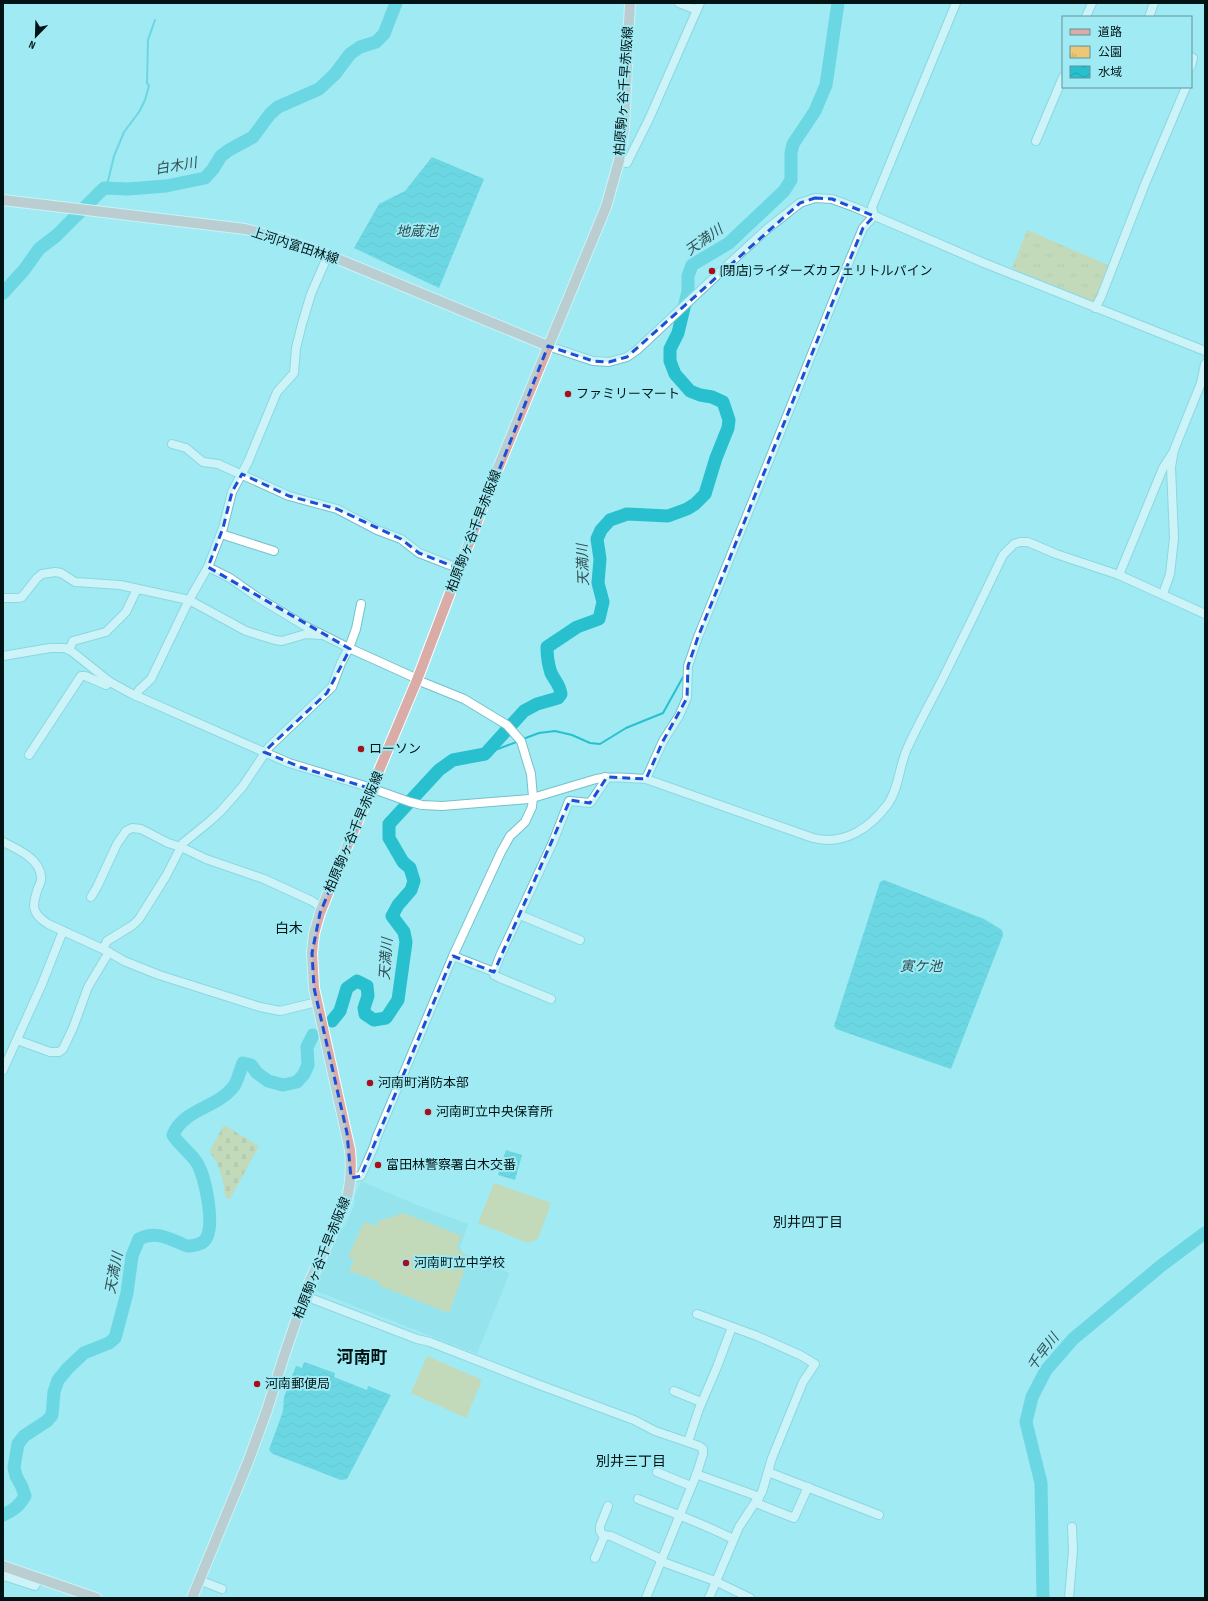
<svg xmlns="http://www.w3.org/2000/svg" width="1208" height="1601" font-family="'Sofia Sans Condensed','Noto Sans JP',sans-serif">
<defs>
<pattern id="cemetery-stones" width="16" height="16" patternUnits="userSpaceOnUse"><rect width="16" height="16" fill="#ecc777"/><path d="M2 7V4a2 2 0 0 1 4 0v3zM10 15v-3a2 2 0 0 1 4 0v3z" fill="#c9aa66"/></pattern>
<pattern id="park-tufts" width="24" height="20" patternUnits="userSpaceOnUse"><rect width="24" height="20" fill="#ecc777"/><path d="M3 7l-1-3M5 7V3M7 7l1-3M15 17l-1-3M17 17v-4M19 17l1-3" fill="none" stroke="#c9aa66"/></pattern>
<pattern id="water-waves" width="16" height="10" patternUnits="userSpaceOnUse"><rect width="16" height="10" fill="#28c0ce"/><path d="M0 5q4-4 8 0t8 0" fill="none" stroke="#22a4b0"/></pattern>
</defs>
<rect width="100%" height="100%" fill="#a0eaf3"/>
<polygon fill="#88dde7" points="361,1181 417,1205 468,1224 460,1247 463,1253 508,1272 509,1275 477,1354 316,1291 315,1288 340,1230 345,1226 355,1204 354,1198"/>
<g fill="#ecc777">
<polygon points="494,1183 551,1203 538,1239 528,1243 478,1223"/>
<polygon points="404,1213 462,1236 457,1248 469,1258 449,1313 378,1285 380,1282 349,1271 354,1260 348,1257 364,1222 376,1226 378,1221"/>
<polygon points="427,1356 482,1380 466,1418 411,1393"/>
</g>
<path fill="url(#cemetery-stones)" d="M224,1125L259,1146L230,1199L226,1198C223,1183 221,1163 209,1152Z"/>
<polygon fill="url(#park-tufts)" points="1027,230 1108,265 1094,302 1012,268"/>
<g fill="url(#water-waves)">
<polygon points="432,157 484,179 439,288 354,248 379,204 405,191"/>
<polygon points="884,880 984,919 1002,930 1003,935 951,1069 836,1029 834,1026 880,882"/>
<polygon points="506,1150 522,1155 515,1180 498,1175"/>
<polygon points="304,1362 335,1373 334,1377 367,1390 368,1386 391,1395 347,1479 341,1480 273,1454 269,1450 283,1411 284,1397 296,1366 302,1368"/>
</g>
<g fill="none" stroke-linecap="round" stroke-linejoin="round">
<g stroke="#28c0ce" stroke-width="2">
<polyline points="104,188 108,181 114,156 124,132 139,112 145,100 149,86 147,83 148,40 155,20"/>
<polyline points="523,739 539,733 555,731 572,735 590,743 600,744 626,728 663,713 683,677"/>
<polyline points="485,754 519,741"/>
</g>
<g stroke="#28c0ce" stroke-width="13">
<polyline points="3,293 24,270 39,249 57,235 104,188 128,189 166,186 205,178 213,169 221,156 229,150 253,137 270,114 278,107 319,89 335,74 350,54 360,47 376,42 384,34 396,3"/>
<path d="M332,1021L340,1011L347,988L357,981L367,986L368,996L364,1008L365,1014L374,1020L386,1018L398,1000L406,942L404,932L392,916L398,905L411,890L414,881L410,868L403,862L389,838V824L439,770L453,760L485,754L524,711L537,704L558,698L561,694C560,685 555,681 551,673C548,664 547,656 547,647L577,627L599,619L603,602L598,583L600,559L597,539L601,530L610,520L627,514L668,516L687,509L695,504L705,494L716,458L728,428L729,420L723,402L712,397L700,395L690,391L675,374L670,361V349L678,333L688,291V276L692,265L729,243L784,191L791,180V153L793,144L815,111L826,85L838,3"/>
<path d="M3,1515C14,1510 19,1506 25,1496L22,1487L16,1476L14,1467L18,1444L24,1436L47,1421L52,1415L54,1392L58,1380L68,1368L84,1353L109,1343L115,1338L127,1293L132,1256L139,1239C153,1231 166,1237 180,1243C182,1244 186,1246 188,1246C194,1246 202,1244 205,1240C216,1227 205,1176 197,1163C190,1152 179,1145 173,1135C183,1109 218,1108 234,1086C238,1080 240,1070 243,1063L251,1065L257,1073L268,1081L283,1085L297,1082L304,1074L308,1065L307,1047L313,1035"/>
<polyline points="1043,1598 1041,1483 1026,1422 1032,1397 1046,1370 1073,1339 1162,1265 1205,1233"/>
</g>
<defs>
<g id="minor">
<polyline points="679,3 697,10"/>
<polyline points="1086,17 1092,3"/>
<polyline points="1149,17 1154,3"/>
<polyline points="1191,57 1193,58 1191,66"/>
<polyline points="1036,141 1063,77"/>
<polyline points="619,161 627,163 649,119 700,3"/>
<polyline points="874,216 872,207 956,3"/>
<polyline points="1095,308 1101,297 1145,184 1186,87"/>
<polyline points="548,346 593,361 609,362 627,357 637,350 731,262 767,229 800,203 815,198 832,199 854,207 984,263 1205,351"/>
<polyline points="172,444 186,448 203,462 218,464 289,496 337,509 377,530 401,539 419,553 460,569"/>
<polyline points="221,534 274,551"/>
<polyline points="208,567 230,578 257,597 305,626 349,648 411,676 417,680 464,699 507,725 521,741 531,774 533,797 532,807 525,822 510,836 501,852 453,956 376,1139 375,1144 361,1176 351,1178"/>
<polyline points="1119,575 1163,468 1172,454"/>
<polyline points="1163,594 1170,574 1174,538 1171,467 1174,450 1201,383 1205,364"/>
<polyline points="3,598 18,598 22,597 37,578 42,574 55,572 61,573 75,582 120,585 189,600 246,631 275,640 282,641 306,634 320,635"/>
<polyline points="69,650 73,641 106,632 126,612 137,589"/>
<path d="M3,656L50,648H64L70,650L110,682L132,694L289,763L362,785L410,802L422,805L442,806L529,799L596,779C613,776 629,778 646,779L813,838C844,846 870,828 888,804C899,788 899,767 907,749C918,724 932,700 944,676C964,636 984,595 1003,555L1014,544L1020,542H1028L1056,554L1119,575L1205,614"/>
<polyline points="136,696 139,690 151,679 189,600 208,567 223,528 232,492 248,462 277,392 294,373 296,348 302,324 311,294 328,255"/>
<polyline points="29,755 81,676 85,676 106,685 110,682"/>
<polyline points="646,779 663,741 679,716 687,698 688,666 698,637 848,264 863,228 874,216"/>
<path d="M3,842C17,849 39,858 41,876C42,880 40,884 38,888C32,906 31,913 48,924L105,950L124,961L159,975L260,1007L280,1011L317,1002"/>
<polyline points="91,897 97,887 117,844 126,831 132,828 141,829 168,843 181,847 206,859 264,879 312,901 322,908"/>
<polyline points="520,915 580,940"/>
<polyline points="103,949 107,941 133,925 139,919 166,876 183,843 209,822 221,811 243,786 269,747 332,687 341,663 349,648 356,629 361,604"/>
<polyline points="453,956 494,972 494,975 500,978 551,999"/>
<polyline points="494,972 500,956 553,842 569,801 590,803 605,781 605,777"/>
<polyline points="17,1040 50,1052 59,1052 63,1049 73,1028 88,987 109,952"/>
<polyline points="3,1070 42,984 63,931"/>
<polyline points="305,1296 417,1339 430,1342 537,1384 634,1420 655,1431 699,1446 703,1449 703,1454 697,1473 646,1598"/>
<polyline points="697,1314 757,1336 800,1355 815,1364 803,1382 772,1458 762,1492 739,1527 709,1598"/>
<polyline points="674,1391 701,1402"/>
<polyline points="688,1442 699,1409 717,1367 732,1327"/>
<polyline points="657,1472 691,1486"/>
<polyline points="768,1472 879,1515"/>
<polyline points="696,1474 754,1495 759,1498"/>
<path d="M638,1499C670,1512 702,1523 733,1539"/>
<polyline points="756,1503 794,1518 808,1487"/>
<polyline points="603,1535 611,1536 661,1559"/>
<polyline points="595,1558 604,1537 600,1531 600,1526 608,1506"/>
<polyline points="660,1561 715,1581 750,1598"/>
<polyline points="3,1577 4,1576 35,1586 39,1578"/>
<polyline points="199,1580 222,1589"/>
<polyline points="1069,1598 1073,1550 1072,1527"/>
</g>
<g id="major">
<polyline points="3,200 245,229 283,239 328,255 548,346"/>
<polyline points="3,1566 96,1598"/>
<path d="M192,1598L248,1462L267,1410L284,1356L309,1283L346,1202C351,1184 352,1169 350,1150L314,988L312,953L314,934L320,913L346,849L417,680L491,485L606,207L619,161L624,128L630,3"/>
</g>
</defs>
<use href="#minor" stroke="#76c0c9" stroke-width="10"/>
<use href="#major" stroke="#fff" stroke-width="12"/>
<use href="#minor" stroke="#fff" stroke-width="8"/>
<use href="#major" stroke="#d9aca8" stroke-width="10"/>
</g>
<path d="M0 0H1208V1601H0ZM815,198L832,199L874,216L863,228L848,264L698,637L688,666L687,698L663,741L646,779L607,777L590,803L570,800L494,972L453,956L361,1176L351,1178L347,1133L314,988L312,953L320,913L372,789L300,767L264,752L327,693L350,649L208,567L223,528L232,492L242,474L289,496L337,509L401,539L419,553L460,569L548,346L593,361L609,362L627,357L800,203Z" fill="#a0eaf3" fill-opacity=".55" fill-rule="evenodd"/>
<path fill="none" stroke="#1d4ed8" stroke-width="3" stroke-dasharray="8 5" stroke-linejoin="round" d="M815,198L832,199L874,216L863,228L848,264L698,637L688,666L687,698L663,741L646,779L607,777L590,803L570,800L494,972L453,956L361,1176L351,1178L347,1133L314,988L312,953L320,913L372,789L300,767L264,752L327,693L350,649L208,567L223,528L232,492L242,474L289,496L337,509L401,539L419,553L460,569L548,346L593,361L609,362L627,357L800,203Z"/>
<g fill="#a60f1d" stroke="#a0eaf3" stroke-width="1.5">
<circle cx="712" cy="271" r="4"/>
<circle cx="568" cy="394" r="4"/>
<circle cx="361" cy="749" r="4"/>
<circle cx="370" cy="1083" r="4"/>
<circle cx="428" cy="1112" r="4"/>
<circle cx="378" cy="1165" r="4"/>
<circle cx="406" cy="1263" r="4"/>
<circle cx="257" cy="1384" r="4"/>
</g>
<g text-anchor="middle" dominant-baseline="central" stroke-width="4" stroke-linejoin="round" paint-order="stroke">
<g font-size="13" fill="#001416" stroke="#a0eaf3">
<text transform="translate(624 91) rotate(-86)">柏原駒ヶ谷千早赤阪線</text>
<text transform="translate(295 246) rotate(18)">上河内富田林線</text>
<text transform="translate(474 531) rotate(-69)">柏原駒ヶ谷千早赤阪線</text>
<text transform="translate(354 832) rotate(-67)">柏原駒ヶ谷千早赤阪線</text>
<text transform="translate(322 1258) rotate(-68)">柏原駒ヶ谷千早赤阪線</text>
</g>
<g font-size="13" fill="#001416" stroke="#a0eaf3" text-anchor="start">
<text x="720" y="271">(閉店)ライダーズカフェリトルパイン</text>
<text x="576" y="394">ファミリーマート</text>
<text x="369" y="749">ローソン</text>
<text x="378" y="1083">河南町消防本部</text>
<text x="436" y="1112">河南町立中央保育所</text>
<text x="386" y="1165">富田林警察署白木交番</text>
<text x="414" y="1263">河南町立中学校</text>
<text x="265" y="1384">河南郵便局</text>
</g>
<g font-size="14" font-style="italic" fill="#314f52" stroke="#a0eaf3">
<text transform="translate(176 166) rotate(-10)">白木川</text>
<text x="417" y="231">地蔵池</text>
<text transform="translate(704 240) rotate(-35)">天満川</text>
<text transform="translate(583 565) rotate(-92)">天満川</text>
<text transform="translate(386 959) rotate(-86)">天満川</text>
<text x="921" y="966">寅ケ池</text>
<text transform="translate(114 1273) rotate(-79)">天満川</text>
<text transform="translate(1043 1352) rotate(-53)">千早川</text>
</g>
<g font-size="14" fill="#001416" stroke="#a0eaf3">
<text x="289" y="928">白木</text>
<text x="808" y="1222">別井四丁目</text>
<text x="631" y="1461">別井三丁目</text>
</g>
<g font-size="17" font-weight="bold" fill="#001416" stroke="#a0eaf3">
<text x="362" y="1358">河南町</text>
</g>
</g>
<rect width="1208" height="1601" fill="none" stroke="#001416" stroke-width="8"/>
<rect x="1062" y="16" width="130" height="72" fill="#a0eaf3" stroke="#60949b"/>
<rect x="1070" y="29" width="20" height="6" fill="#d9aca8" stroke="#60949b"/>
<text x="1098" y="36" font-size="12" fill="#001416">道路</text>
<rect x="1070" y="46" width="20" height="12" fill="url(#park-tufts)" stroke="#60949b"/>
<text x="1098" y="56" font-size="12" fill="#001416">公園</text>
<rect x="1070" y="66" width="20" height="12" fill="url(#water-waves)" stroke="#60949b"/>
<text x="1098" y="76" font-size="12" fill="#001416">水域</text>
<g transform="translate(36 36) rotate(203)" stroke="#a0eaf3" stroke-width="3" paint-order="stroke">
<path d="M0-3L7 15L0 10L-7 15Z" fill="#001416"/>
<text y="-6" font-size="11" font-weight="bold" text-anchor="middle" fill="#001416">N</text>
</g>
</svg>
